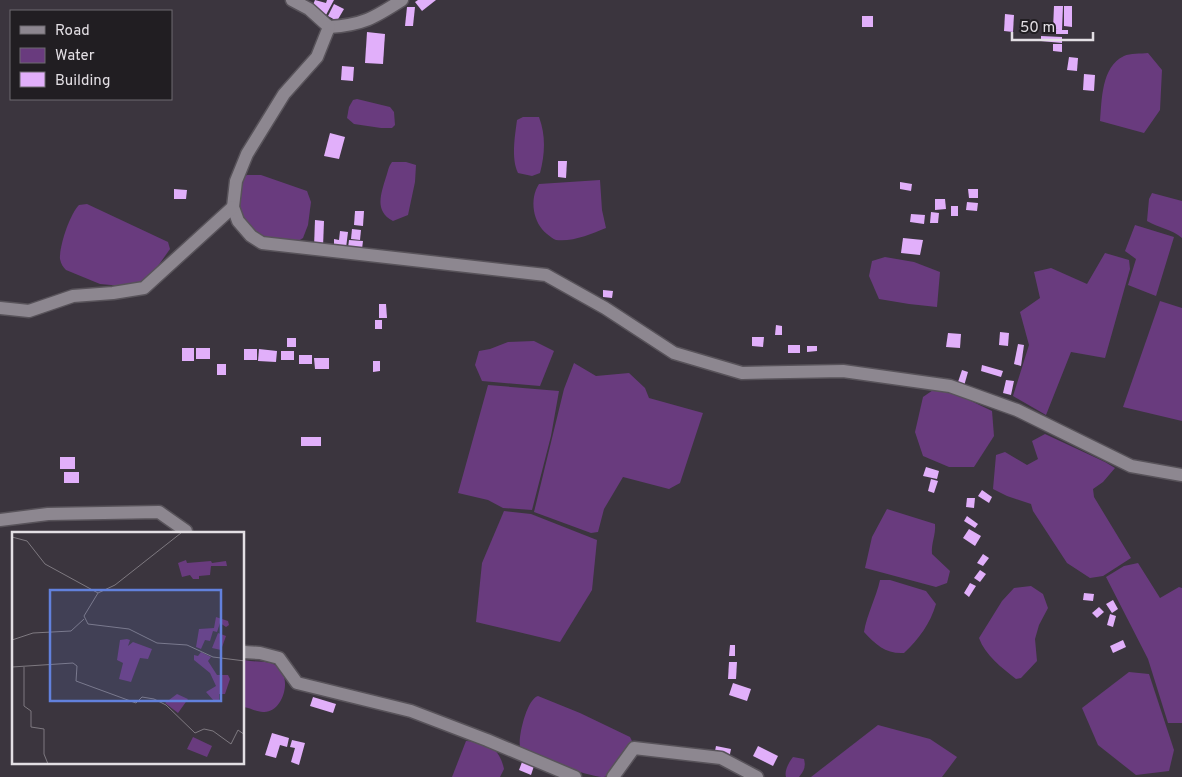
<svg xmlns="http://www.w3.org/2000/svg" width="1182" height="777" font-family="Overpass,sans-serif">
<rect width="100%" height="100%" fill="#3b353e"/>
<g fill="#693b7e">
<path d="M1148,53L1162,70L1160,110L1144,133L1100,121C1102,100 1101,67 1124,56C1130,53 1141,54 1148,53Z"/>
<polygon points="357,99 390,107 394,112 395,125 392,128 381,128 354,124 347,118 349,107 353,100"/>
<path d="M523,117H539C546,136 545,154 540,173L532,176L518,173C511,158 515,136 517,120Z"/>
<path d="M392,162H406L416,165L415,182L408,215L393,221C374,211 381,194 386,177C388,172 388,167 392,162Z"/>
<polygon points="247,175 261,175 307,191 311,202 308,225 303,238 295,243 269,240 254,233 239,213 239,179"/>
<path d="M600,180L602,210L606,228C591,234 573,242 556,240C553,239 550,236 547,234C533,223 529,199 539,184Z"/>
<path d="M1152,193L1182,201V238C1172,229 1158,228 1147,221L1149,199Z"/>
<path d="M87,204L168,242L170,249L148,280L141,285L122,286L100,284L66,270C63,267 61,264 60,259C59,246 70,214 79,205Z"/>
<polygon points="1135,225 1174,237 1156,296 1128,285 1136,259 1125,251"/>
<polygon points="1105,253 1129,260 1130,269 1105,358 1071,352 1046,415 1013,396 1029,345 1020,312 1040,298 1034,272 1051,268 1087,284"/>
<polygon points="885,257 914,262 940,272 937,307 909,304 879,299 869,276 872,261"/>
<polygon points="1160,301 1182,308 1182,421 1123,407"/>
<polygon points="534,341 554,351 540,386 482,381 475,365 479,351 490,349 508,342"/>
<polygon points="574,363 596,376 629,373 645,388 649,398 703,413 680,483 669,489 623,477 604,509 598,532 591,533 534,512 564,389"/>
<polygon points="488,385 559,391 551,436 532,510 503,508 488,500 458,493"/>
<polygon points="936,388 950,391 992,411 994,436 974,467 949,467 923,456 915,432 923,397"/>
<polygon points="1045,434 1105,462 1115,468 1103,482 1093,489 1094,497 1131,558 1103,576 1090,578 1067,563 1033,511 1031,504 1007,496 993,489 996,455 1005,452 1027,465 1038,459 1032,441"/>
<path d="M887,509L935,524C936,535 931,543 932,554L950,571L947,583L936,587L865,568L872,537Z"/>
<polygon points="504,511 531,514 597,540 592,590 560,642 476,622 482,563"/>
<polygon points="1138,563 1160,598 1179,587 1182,588 1182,723 1168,723 1148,659 1106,577 1124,566"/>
<path d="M880,580H890L926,591L936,604C930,624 919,639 904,653C886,654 876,645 864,632C867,614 876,598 880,580Z"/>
<path d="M1031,586L1043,594L1048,608L1039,625L1035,639L1037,661L1021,678L1016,679C1002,668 985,655 979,638L1002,601L1014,588Z"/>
<path d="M244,660C253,662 262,661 271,663C296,671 284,714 263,712C257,712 250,708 244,707Z"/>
<polygon points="1129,672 1149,674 1174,750 1169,771 1136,775 1098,745 1082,708"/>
<path d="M538,696L580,713L630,737L632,741C631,745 631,749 629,753C625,760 613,775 604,777C586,777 537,756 520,747C518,736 527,699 538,696Z"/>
<polygon points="878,725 930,739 957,757 942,777 811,777"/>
<path d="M466,741C487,742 499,747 504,769L500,777H452Z"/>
<path d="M793,757L804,759C806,767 804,771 799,777H786C784,771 789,762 793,757Z"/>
</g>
<g fill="#e1affa">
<polygon points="315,0 326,3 327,0 334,0 326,15 312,7"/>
<polygon points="418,0 436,0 422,11 415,2"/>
<polygon points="334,4 344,9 337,21 328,16"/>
<polygon points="1054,6 1063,6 1062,30 1068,30 1068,34 1051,34 1051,29 1059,30 1053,29"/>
<polygon points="1064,6 1072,6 1072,27 1064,26"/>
<polygon points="407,7 415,7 413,26 405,26"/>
<polygon points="1005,14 1014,15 1013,32 1004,31"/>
<rect x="862" y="16" width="11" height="11"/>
<polygon points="367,32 385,34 383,64 365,63"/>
<polygon points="1041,36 1062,37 1062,43 1041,41"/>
<polygon points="1053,44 1062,44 1062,52 1053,51"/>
<polygon points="1069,57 1078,58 1077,71 1067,70"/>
<polygon points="342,66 354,67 353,81 341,80"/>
<polygon points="1084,74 1095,75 1094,91 1083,90"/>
<polygon points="330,133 345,137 339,159 324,156"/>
<polygon points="558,161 567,161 566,178 558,177"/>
<polygon points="900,182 912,184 911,191 900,189"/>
<polygon points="174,189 187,190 186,199 174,199"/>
<polygon points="968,189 978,189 978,198 969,198"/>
<polygon points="935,199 945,199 946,209 935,210"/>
<polygon points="967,202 978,203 977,211 966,210"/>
<rect x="951" y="206" width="7" height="10"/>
<polygon points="355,211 364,211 363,226 354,225"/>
<polygon points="931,212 939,213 938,223 930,223"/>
<polygon points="911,214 925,215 924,224 910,222"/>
<polygon points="315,220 324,221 323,247 314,247"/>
<polygon points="352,229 361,230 360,240 351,239"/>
<polygon points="340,231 348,232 346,248 334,247 334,239 339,240"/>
<polygon points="903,238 923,240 920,255 901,253"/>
<polygon points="349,240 363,241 362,249 348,248"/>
<polygon points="603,290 613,291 612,298 603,297"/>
<polygon points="379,304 386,304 387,318 379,318"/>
<rect x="375" y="320" width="7" height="9"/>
<polygon points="776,325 782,326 782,335 775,335"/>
<polygon points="1000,332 1009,333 1008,346 999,345"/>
<polygon points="948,333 961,334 960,348 946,347"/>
<polygon points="752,337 764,337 763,347 752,346"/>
<rect x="287" y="338" width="9" height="9"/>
<polygon points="1018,344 1024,345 1021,366 1014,364"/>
<rect x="788" y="345" width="12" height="8"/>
<polygon points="807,346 817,346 817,351 807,352"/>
<rect x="182" y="348" width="12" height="13"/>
<rect x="196" y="348" width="14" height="11"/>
<rect x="244" y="349" width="13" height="11"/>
<polygon points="259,349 277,351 276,362 258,361"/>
<rect x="281" y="351" width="13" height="9"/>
<rect x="299" y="355" width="13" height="9"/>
<polygon points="314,358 329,358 329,369 315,369"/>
<polygon points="373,361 380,361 380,371 373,372"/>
<rect x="217" y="364" width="9" height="11"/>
<polygon points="982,365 1003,371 1001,377 981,371"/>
<polygon points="962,370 968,372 964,386 957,385"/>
<polygon points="1006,380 1014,381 1011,395 1003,393"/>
<rect x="301" y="437" width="20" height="9"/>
<rect x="60" y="457" width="15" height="12"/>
<polygon points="926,467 939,471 937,479 923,476"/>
<rect x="64" y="472" width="15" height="11"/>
<polygon points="931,479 938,481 934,493 928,491"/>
<polygon points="982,490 992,497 989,503 978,496"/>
<polygon points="967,498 975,498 974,508 966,507"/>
<polygon points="967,516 978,524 975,528 964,521"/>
<polygon points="969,529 981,536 975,546 963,538"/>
<polygon points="983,554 989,558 983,566 977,563"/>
<polygon points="980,570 986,574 980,582 974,578"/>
<polygon points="970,583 976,586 969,597 964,593"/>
<polygon points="1084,593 1094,594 1093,601 1083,600"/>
<polygon points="1113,600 1118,609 1112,613 1106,604"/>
<polygon points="1099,607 1104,612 1097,618 1092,613"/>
<polygon points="1110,614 1116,616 1113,627 1107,625"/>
<polygon points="1123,640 1126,647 1113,653 1110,646"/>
<polygon points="730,645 735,645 735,656 729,656"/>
<polygon points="729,662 737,662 736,679 728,679"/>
<polygon points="733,683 751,689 747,701 729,695"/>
<polygon points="313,697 336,704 333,713 310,706"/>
<polygon points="272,733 289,738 287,747 280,745 276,758 265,755"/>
<polygon points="292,740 305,743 299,765 291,762 295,748 290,747"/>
<polygon points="716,746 731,749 729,759 714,756"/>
<polygon points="758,746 778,756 773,766 753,756"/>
<polygon points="522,762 534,766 531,775 519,770"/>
</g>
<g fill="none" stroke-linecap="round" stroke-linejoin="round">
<defs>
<g id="minor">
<path d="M292,0L309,9L329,27C363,25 374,18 402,0"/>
<polyline points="329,27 317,57 284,94 247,154 236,181 233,207 238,221 251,236 262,243 546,275 605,308 674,353 742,373 843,371 950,386 1017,410 1131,466 1182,475"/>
<polyline points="0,308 29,311 73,296 113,293 144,288 233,207"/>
<polyline points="0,520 48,514 159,512 186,531 186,533"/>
<polyline points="244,652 260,653 279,658 297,683 411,711 487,740 575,777"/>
<polyline points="613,777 634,748 721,758 757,777"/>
</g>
</defs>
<use href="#minor" stroke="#58535a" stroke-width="15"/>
<use href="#minor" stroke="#8d8790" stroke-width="12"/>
</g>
<g transform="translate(12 532)">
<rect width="232" height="232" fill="#3b353e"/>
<path d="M174,28L175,31L199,29L200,31L214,29L215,34H199L198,43L187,44V47H181L178,43L170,45L166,31ZM204,85L216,89L217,93L214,95L208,91L205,100L201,99L198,109L193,108L189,117L184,115L187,97L202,96ZM206,101L214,104L209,118L200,116ZM115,107L118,108L116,114L121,110L140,117L136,127L128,126L119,150L107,147L111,131L105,128L108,108ZM189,120L199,125L196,129L205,143H216L218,147L213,162H207V169H202L194,160L204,154L198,141L182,128V123L186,124ZM165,162L176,167L166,181L153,171ZM181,205L200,214L195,225L175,217Z" fill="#693b7e"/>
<path fill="none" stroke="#7e7980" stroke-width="1" d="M0,5L15,9L33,32L86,61L103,53L169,1M86,61L72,84L76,92L117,97L145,111L175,113L201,125L233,129M0,108L21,101L59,99L72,87M0,135L61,131L65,134L64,149L124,171L130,165L142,167L154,173L183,201L192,197L201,199L219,212L226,198L233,203M12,135V174L19,179V195L32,197V222L36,232"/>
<path fill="#6281dc" fill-opacity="0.15" stroke="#6281dc" stroke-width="2.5" d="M38,58H209V169H38Z"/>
<rect width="232" height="232" fill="none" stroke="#e3dfe4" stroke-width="2.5"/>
</g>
<rect x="10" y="10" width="162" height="90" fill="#211e22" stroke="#6f6b70"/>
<rect x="20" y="26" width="25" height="8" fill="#8d8790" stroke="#6f6b70"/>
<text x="55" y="35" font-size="15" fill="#e3dfe4">Road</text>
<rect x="20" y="48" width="25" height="15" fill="#693b7e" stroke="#6f6b70"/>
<text x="55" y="60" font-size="15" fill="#e3dfe4">Water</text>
<rect x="20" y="72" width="25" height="15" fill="#e1affa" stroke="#6f6b70"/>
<text x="55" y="85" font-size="15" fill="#e3dfe4">Building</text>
<path d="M1012 32v8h81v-8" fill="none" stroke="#e3dfe4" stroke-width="2.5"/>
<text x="1020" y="32" font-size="15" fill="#e3dfe4" stroke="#211e22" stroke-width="4" paint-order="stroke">50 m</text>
</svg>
